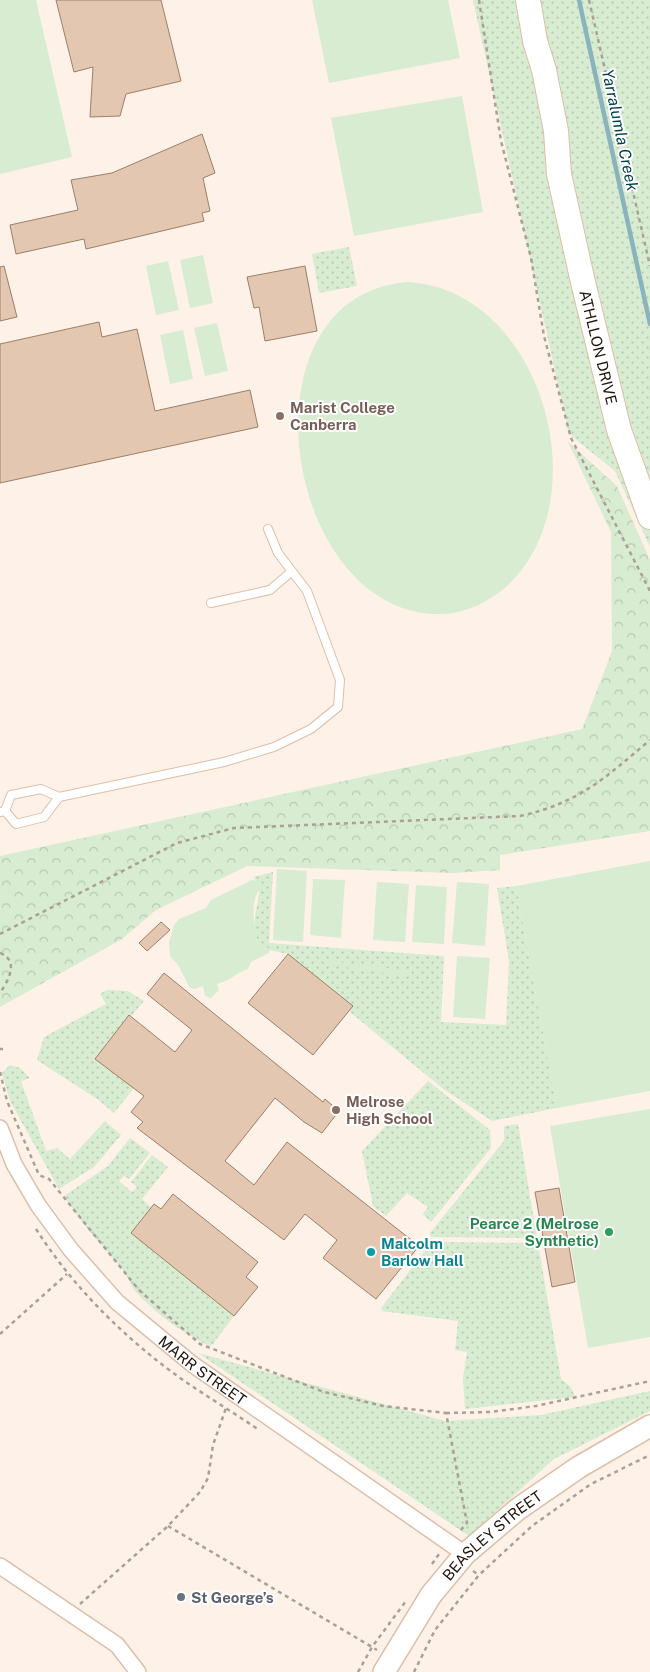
<svg xmlns="http://www.w3.org/2000/svg" width="650" height="1672" font-family="'Public Sans',sans-serif">
<defs>
<pattern id="grass-dots" width="8" height="8" patternUnits="userSpaceOnUse" patternTransform="scale(1.25)"><rect width="8" height="8" fill="#d7ecd1"/><path d="M2 2h.1M6 6h.1" fill="none" stroke="#b8cab2" stroke-width="1.8" stroke-linecap="round"/></pattern>
<pattern id="forest-crowns" width="20" height="18" patternUnits="userSpaceOnUse" patternTransform="scale(1.25)"><rect width="20" height="18" fill="#d7ecd1"/><path d="M2 6a3 3 0 1 1 6 0M12 15a3 3 0 1 1 6 0" fill="none" stroke="#b8cab2"/></pattern>
</defs>
<rect width="100%" height="100%" fill="#fef1e7"/>
<g fill="url(#grass-dots)">
<polygon points="473,0 650,0 650,547 615,471 569,434"/>
<polygon points="349,247 357,286 319,293 312,254"/>
<path d="M273,872L269,943L444,956L441,1022L506,1025L509,961L497,888L516,886L557,1108L492,1121L442,1088L350,1012L352,1006L288,954L270,950L257,940C256,934 254,926 255,920C255,906 265,888 253,877Z"/>
<polygon points="107,990 128,991 144,1001 95,1059 134,1088 114,1113 97,1099 37,1060 44,1037 106,1004 100,994"/>
<polygon points="10,1065 20,1068 30,1078 21,1081 46,1151 57,1148 70,1159 105,1121 121,1135 94,1167 59,1189 10,1101 2,1073"/>
<polygon points="428,1081 490,1130 491,1148 431,1222 423,1214 428,1207 407,1193 386,1216 373,1206 362,1151"/>
<polygon points="518,1124 537,1238 431,1237 430,1233 504,1141 504,1126"/>
<path d="M130,1138L150,1153L129,1179L124,1176L119,1181L132,1192L137,1187L131,1182L152,1155L168,1167L142,1199L151,1207L131,1233L234,1316L213,1344L209,1346C181,1332 156,1314 135,1291C130,1284 127,1274 121,1268C101,1244 80,1222 64,1196L108,1166Z"/>
<polygon points="432,1242 538,1243 561,1379 571,1387 575,1397 465,1409 463,1378 467,1352 455,1350 458,1321 382,1311 381,1308"/>
<polygon points="198,1353 445,1421 541,1415 650,1391 650,1411 554,1459 469,1536"/>
</g>
<polygon fill="url(#forest-crowns)" points="568,442 617,486 650,560 650,831 500,855 500,870 453,873 247,866 156,910 122,939 0,1007 0,856 582,729 612,651 611,532"/>
<g fill="#d7ecd1">
<polygon points="0,0 36,0 72,157 0,174"/>
<polygon points="312,0 448,0 460,58 329,83"/>
<polygon points="462,96 483,212 354,236 331,118"/>
<polygon points="203,255 213,303 190,308 180,260"/>
<polygon points="168,261 179,310 156,315 146,266"/>
<path d="M407,282C542,289 601,499 507,586C489,602 468,612 444,614C284,621 233,297 407,282Z"/>
<polygon points="217,323 228,371 205,376 194,328"/>
<polygon points="183,330 193,379 170,384 160,335"/>
<polygon points="650,861 650,1091 557,1108 516,886"/>
<polygon points="277,869 307,871 303,942 273,940"/>
<polygon points="313,879 345,880 341,938 310,935"/>
<path d="M252,880L257,881L259,890C249,906 255,923 257,940L270,950L269,953L251,962L248,969C237,972 230,981 217,984L219,990L211,998L205,996L203,986L195,989L190,988L178,965L170,956L169,942L174,925L179,919L206,908L211,900Z"/>
<polygon points="377,882 409,884 405,942 373,940"/>
<polygon points="457,882 489,884 485,946 452,943"/>
<polygon points="416,885 447,887 444,944 412,942"/>
<polygon points="457,956 490,958 485,1019 453,1017"/>
<polygon points="331,961 412,971 411,977 331,965"/>
<polygon points="650,1109 650,1337 588,1348 550,1126"/>
</g>
<g fill="none" stroke-linecap="round" stroke-linejoin="round">
<polyline stroke="#8ab3bd" stroke-width="4.5" points="579,0 650,324"/>
</g>
<g fill="#e4c7b0" stroke="#9b7f68">
<polygon points="56,0 161,0 181,81 126,94 120,116 90,117 93,67 74,72"/>
<polygon points="202,134 215,173 203,178 210,211 202,213 204,221 86,249 84,239 16,254 10,225 78,210 71,180 112,173"/>
<polygon points="4,266 17,317 0,321 0,267"/>
<polygon points="305,266 317,331 265,341 259,307 254,308 247,277"/>
<polygon points="99,322 102,337 137,329 155,411 250,390 258,427 0,483 0,344"/>
<polygon points="161,922 170,930 147,951 139,943"/>
<polygon points="288,954 353,1006 313,1055 248,1003"/>
<polygon points="164,973 323,1102 325,1099 339,1111 322,1133 304,1122 275,1098 225,1161 254,1185 287,1142 419,1246 376,1299 323,1258 337,1240 305,1214 284,1240 137,1128 143,1122 131,1112 144,1096 95,1059 129,1015 175,1052 192,1030 147,994"/>
<polygon points="559,1188 575,1282 552,1287 535,1192"/>
<polygon points="173,1194 258,1262 246,1277 258,1287 234,1316 131,1233 154,1204 161,1209"/>
</g>
<g fill="none" stroke-linecap="round" stroke-linejoin="round">
<defs>
<g id="service">
<polyline points="211,603 270,590 291,572"/>
<polyline points="5,811 16,824 44,817 59,797"/>
<polyline points="0,812 5,811 11,795 41,789 59,797 224,762 274,747 311,729 338,707 340,680 307,591 278,553 268,529"/>
</g>
<g id="minor">
<path id="s1" d="M0,1128L14,1164L38,1205L71,1250L117,1302L192,1364L465,1554"/>
<polyline points="0,1566 117,1645 138,1672"/>
</g>
<g id="secondary">
<path id="s2" d="M384,1672L431,1595L465,1554L518,1509L579,1467L650,1426"/>
</g>
<g id="primary">
<path id="s3" d="M528,0L535,41L544,70L556,131L559,174L582,278L619,430L650,517"/>
</g>
</defs>
<use href="#service" stroke="#ddbfa7" stroke-width="10"/>
<use href="#minor" stroke="#ddbfa7" stroke-width="18"/>
<use href="#secondary" stroke="#ddbfa7" stroke-width="24"/>
<use href="#primary" stroke="#ddbfa7" stroke-width="26"/>
<g stroke="#ab9f96" stroke-width="2.5" stroke-dasharray="4 4" stroke-linecap="butt">
<polyline points="479,0 501,141 531,258 544,336 571,438 650,591"/>
<polyline points="589,0 650,266"/>
<path d="M0,934L177,843L234,828L520,816C579,803 605,778 650,740"/>
<path d="M0,953C20,961 8,981 0,993"/>
<polyline points="0,1049 3,1049"/>
<polyline points="0,1072 7,1101 39,1175 49,1179 139,1290 200,1344 324,1392 383,1406 446,1413 467,1523 459,1532"/>
<path d="M36,1229C68,1279 109,1322 155,1359C187,1385 224,1406 259,1430"/>
<polyline points="0,1334 67,1274"/>
<polyline points="446,1413 491,1412 536,1406 650,1381"/>
<polyline points="168,1526 377,1650"/>
<polyline points="432,1564 439,1554"/>
<polyline points="473,1571 479,1575"/>
<polyline points="80,1604 168,1526 200,1492 208,1478 213,1445 226,1408"/>
<polyline points="358,1672 372,1647 406,1601"/>
<polyline points="414,1672 435,1630 479,1575 532,1526 591,1484 650,1455"/>
</g>
<use href="#service" stroke="#fff" stroke-width="8"/>
<use href="#minor" stroke="#fff" stroke-width="15"/>
<use href="#secondary" stroke="#fff" stroke-width="21"/>
<use href="#primary" stroke="#fff" stroke-width="24"/>
</g>
<g fill="#8d6e63" stroke="#fff" stroke-width="2">
<circle cx="280" cy="416" r="5"/>
<circle cx="336" cy="1110" r="5"/>
</g>
<circle fill="#2e9e5b" stroke="#fff" stroke-width="2" cx="609" cy="1232" r="5"/>
<circle fill="#0f9aa8" stroke="#fff" stroke-width="2" cx="371" cy="1252" r="5"/>
<circle fill="#6b7280" stroke="#fff" stroke-width="2" cx="181" cy="1597" r="5"/>
<g text-anchor="middle" dominant-baseline="central" stroke-width="4" stroke-linejoin="round" paint-order="stroke">
<g font-size="15" fill="#1f140c" stroke="#fff">
<text stroke="none"><textPath href="#s3" startOffset="355">ATHLLON DRIVE</textPath></text>
<text stroke="none"><textPath href="#s1" startOffset="321">MARR STREET</textPath></text>
<text stroke="none"><textPath href="#s2" startOffset="176">BEASLEY STREET</textPath></text>
</g>
<g font-size="15" font-weight="bold" fill="#785e54" stroke="#fff" text-anchor="start">
<text x="290" y="407">Marist College<tspan x="290" dy="17">Canberra</tspan></text>
<text x="346" y="1101">Melrose<tspan x="346" dy="17">High School</tspan></text>
</g>
<g font-size="15" font-weight="bold" fill="#27864d" stroke="#fff" text-anchor="end">
<text x="599" y="1223">Pearce 2 (Melrose<tspan x="599" dy="17">Synthetic)</tspan></text>
</g>
<g font-size="15" font-weight="bold" fill="#0d838f" stroke="#fff" text-anchor="start">
<text x="381" y="1243">Malcolm<tspan x="381" dy="17">Barlow Hall</tspan></text>
</g>
<g font-size="15" font-weight="bold" fill="#5b616d" stroke="#fff" text-anchor="start">
<text x="191" y="1597">St George’s</text>
</g>
<g font-size="16" font-style="italic" fill="#00404b" stroke="#fff">
<text transform="translate(620 130) rotate(78)">Yarralumla Creek</text>
</g>
</g>
</svg>
